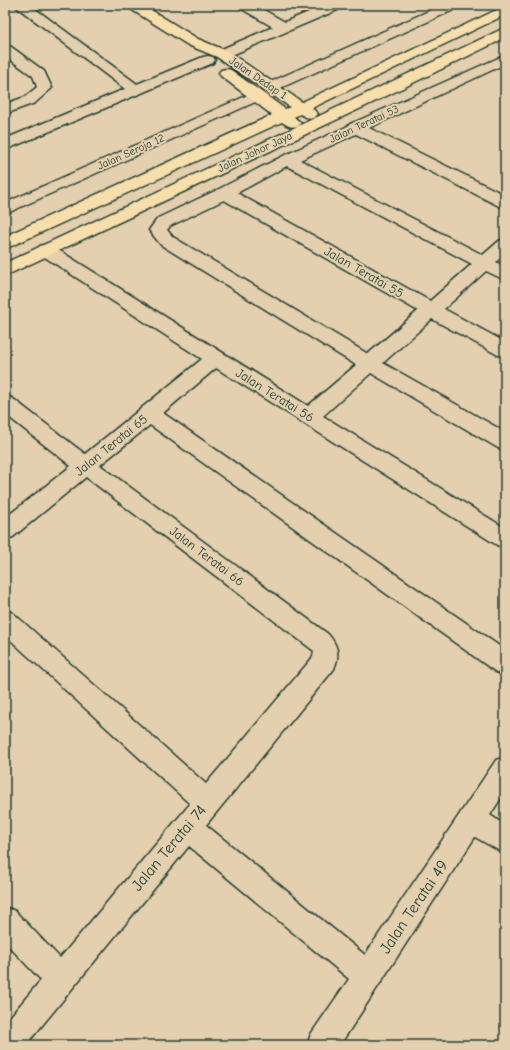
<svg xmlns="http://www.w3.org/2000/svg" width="510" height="1050" font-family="'Comic Neue',sans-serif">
<rect width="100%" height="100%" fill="#e4d0ae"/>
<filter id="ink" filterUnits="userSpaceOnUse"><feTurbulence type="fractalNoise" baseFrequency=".025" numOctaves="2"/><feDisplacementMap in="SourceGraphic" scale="8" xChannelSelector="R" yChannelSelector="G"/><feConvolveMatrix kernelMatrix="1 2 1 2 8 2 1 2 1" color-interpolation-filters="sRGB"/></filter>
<g filter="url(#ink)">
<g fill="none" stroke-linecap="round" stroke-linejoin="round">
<defs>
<g id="minor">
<polygon points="14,5 30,5 137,84 203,57 208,56 213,57 215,60 213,63 5,150 5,139 125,89"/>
<polygon points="238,5 255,5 285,22 325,5 344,5 342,8 227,57 222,58 217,57 215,54 217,51 273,27 240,8"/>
<polygon points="442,5 460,5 458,8 276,90 271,91 266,90 264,87 266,84"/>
<polygon points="5,45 10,46 44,71 52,88 35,103 5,114 5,104 25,97 37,87 33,76 5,56"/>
<path d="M505,55V64L369,128L505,195V207L499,206L356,134L300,160L483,255L499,241L505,239V254L496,262L505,267V280L486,271L444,309L505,342V357L498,355L432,319L383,363L505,432V450L498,448L371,373L323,416L505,528V548L497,545L216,368L163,413L505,650V675L496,672L150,425L100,465L328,634C338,646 340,654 334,669L206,825L365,955L496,760L505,757V792L490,815L505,825V854L475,837L340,1045H307L311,1034L349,979L189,846L26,1045H5V1023L41,980L5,942V907L15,911L60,958L190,804L5,635V610L13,613L206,784L313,657L314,651L86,477L13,537L5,540V518L71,466L5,414V396L12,398L85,454L202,359L40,254L37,250L40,246L46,244L52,246L308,406L356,365L161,245L149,230L158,218L219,189L281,157L348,126L350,124L355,122ZM287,166L472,264L430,301L237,193ZM224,200L418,311L368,354L173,237L167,230L170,226Z"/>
<polygon points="257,91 262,93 265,96 262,99 5,214 5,203"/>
</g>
<path id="major" d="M127,5H143L198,39L227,51L302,102L505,6V15L312,108L318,114L315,117L310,119L300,114L294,117L301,123L298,126L500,30L505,29V38L370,104L5,276V263L298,126C291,128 288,126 282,122L5,249V236L272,115L221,76L219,73L221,70L226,69L231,70L285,109L290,107L217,57L188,45L129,8Z"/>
</defs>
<use href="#minor" stroke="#1f3d34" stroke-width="3"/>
<use href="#major" stroke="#1f3d34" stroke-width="3"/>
<use href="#minor" fill="#e4d0ae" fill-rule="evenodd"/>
<use href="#major" fill="#f8deab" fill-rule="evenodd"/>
</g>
</g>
<g text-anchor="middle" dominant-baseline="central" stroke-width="4" stroke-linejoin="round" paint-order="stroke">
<g font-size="11" fill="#1f3d34" stroke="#e4d0ae">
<text transform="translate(258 78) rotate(34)">Jalan Dedap 1</text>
<text transform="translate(364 124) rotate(-25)">Jalan Teratai 53</text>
<text transform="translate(131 152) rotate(-24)">Jalan Seroja 12</text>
<text transform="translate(255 152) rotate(-25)">Jalan Johor Jaya</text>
</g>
<g font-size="13" fill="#1f3d34" stroke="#e4d0ae">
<text transform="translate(364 272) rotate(30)">Jalan Teratai 55</text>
<text transform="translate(275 395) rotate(32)">Jalan Teratai 56</text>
<text transform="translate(111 445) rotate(-39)">Jalan Teratai 65</text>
<text transform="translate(207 556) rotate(37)">Jalan Teratai 66</text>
</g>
<g font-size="16" fill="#1f3d34" stroke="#e4d0ae">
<text transform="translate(169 848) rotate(-50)">Jalan Teratai 74</text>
<text transform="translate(414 907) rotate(-56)">Jalan Teratai 49</text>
</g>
</g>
<rect width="510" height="1050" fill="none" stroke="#e4d0ae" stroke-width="20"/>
<rect x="10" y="10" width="490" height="1030" fill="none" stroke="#1f3d34" stroke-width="1.5" filter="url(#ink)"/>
</svg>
